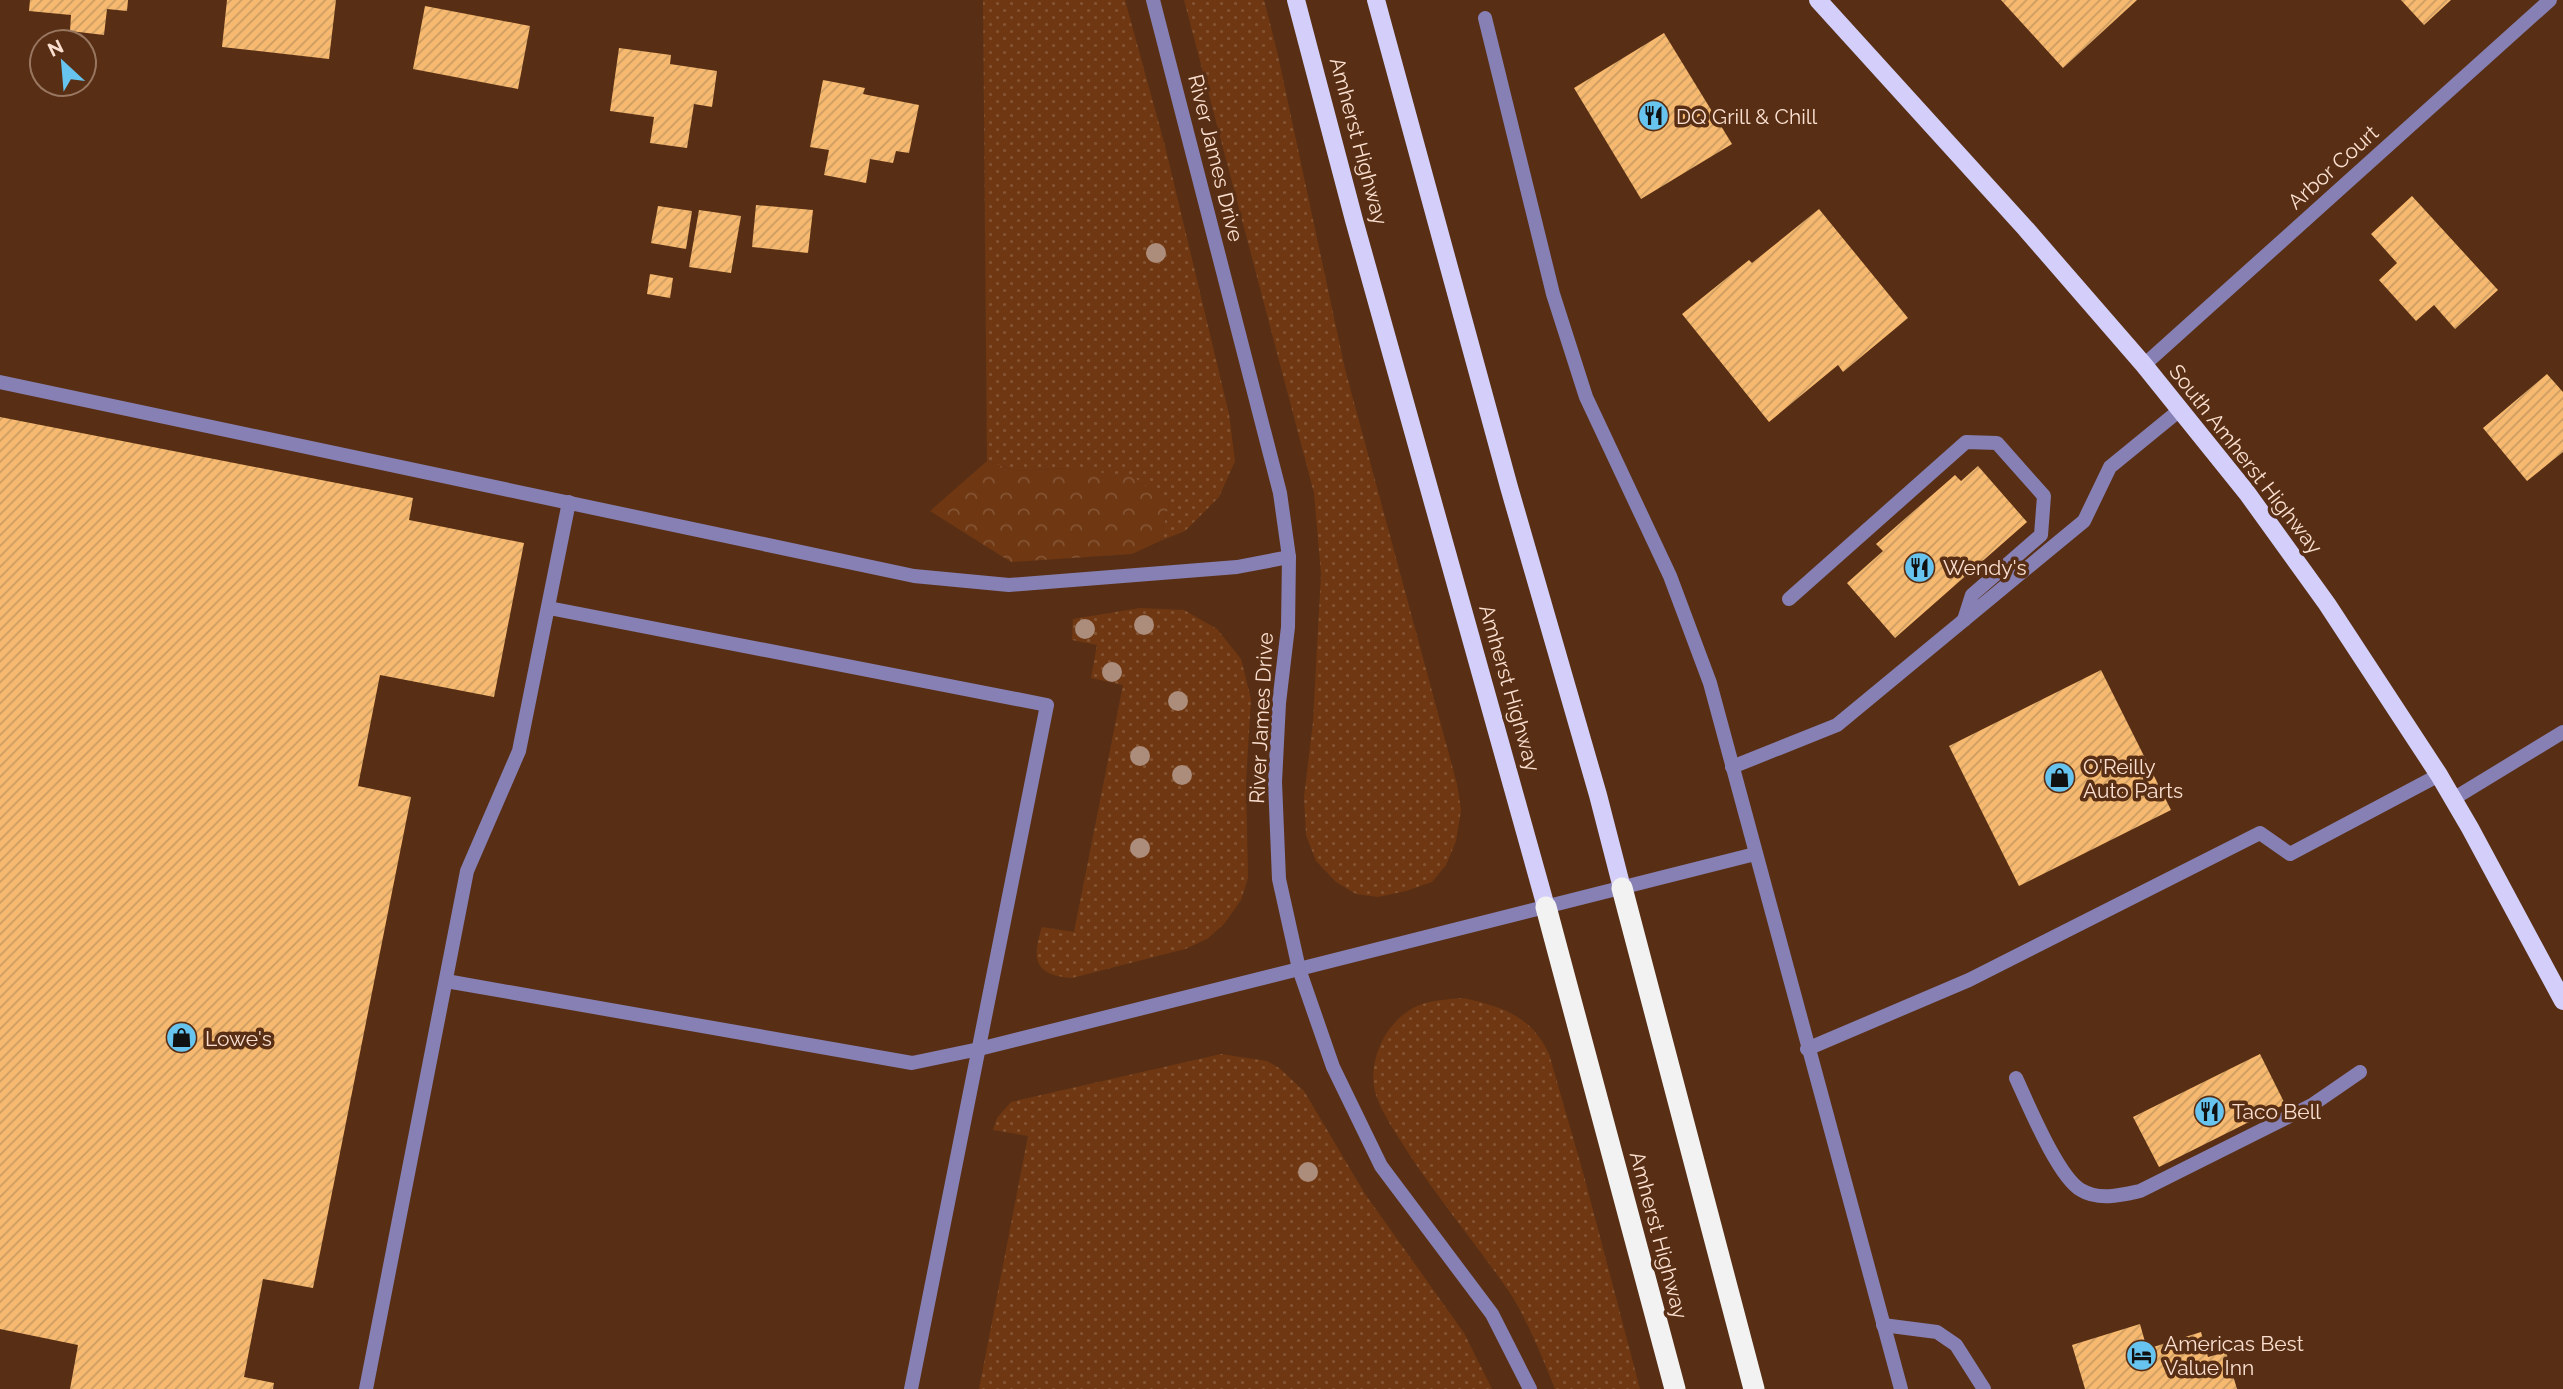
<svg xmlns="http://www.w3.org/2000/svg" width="2563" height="1389" font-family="Raleway,sans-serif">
<defs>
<pattern id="grass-dots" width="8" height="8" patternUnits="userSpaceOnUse" patternTransform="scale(1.75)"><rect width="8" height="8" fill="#6f3712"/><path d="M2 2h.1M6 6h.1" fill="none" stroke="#845433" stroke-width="1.8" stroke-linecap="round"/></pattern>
<pattern id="forest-crowns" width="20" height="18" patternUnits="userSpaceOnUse" patternTransform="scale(1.75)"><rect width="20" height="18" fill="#6f3712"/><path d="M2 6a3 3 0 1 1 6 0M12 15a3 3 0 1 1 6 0" fill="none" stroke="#845433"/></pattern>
<pattern id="building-hatch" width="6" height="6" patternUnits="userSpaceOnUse" patternTransform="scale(1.75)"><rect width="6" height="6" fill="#f6b96f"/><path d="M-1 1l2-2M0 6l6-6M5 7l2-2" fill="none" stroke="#cb9c63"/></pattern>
</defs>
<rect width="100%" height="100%" fill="#582f15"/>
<g fill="url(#grass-dots)">
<polygon points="983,0 1125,0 1165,146 1229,414 1235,461 1219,497 1185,531 1160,541 1169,504 1069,468 1016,471 987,461"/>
<polygon points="1184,0 1264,0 1277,51 1345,369 1457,784 1461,810 1456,841 1446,865 1432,882 1406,891 1378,897 1356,894 1336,882 1316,861 1306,835 1304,797 1313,722 1321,574 1314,493"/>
<path d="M1140,608L1184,610L1217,629L1241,659L1251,699L1246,782L1248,878L1241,900L1224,924L1207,939L1185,949L1072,978C1035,975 1031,960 1042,927L1074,932L1123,685L1091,678L1097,645L1072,640L1073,619Z"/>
<path d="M1464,998C1503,1007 1531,1016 1549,1054L1584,1176L1640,1389H1555C1542,1357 1529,1323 1510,1293C1477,1245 1439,1200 1407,1151C1396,1133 1383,1115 1376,1095C1366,1062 1386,1020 1417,1006C1432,1000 1448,999 1464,998Z"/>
<polygon points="1221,1054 1267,1061 1279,1068 1304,1091 1365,1194 1464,1333 1492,1389 979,1389 1028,1136 993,1130 997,1118 1011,1102"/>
</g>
<polygon fill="url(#forest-crowns)" points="987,461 1016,471 1069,468 1134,477 1169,504 1160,541 1132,554 1011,562 930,511"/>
<g fill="url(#building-hatch)">
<polygon points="30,0 128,0 127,11 107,9 104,35 70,31 71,15 29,11"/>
<polygon points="227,0 336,0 329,59 222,47"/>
<polygon points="2001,0 2137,0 2063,68"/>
<polygon points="2401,0 2451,0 2424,25"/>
<polygon points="425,6 530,26 518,89 413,69"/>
<polygon points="1664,33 1732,144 1641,199 1574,88"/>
<polygon points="619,48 671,55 670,64 717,71 712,107 694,104 687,148 650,143 654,117 610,111"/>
<polygon points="823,80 865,88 863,94 919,105 909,153 896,151 893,163 870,159 866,183 824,175 829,150 810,147"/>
<polygon points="2412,196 2498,290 2455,329 2434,305 2416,321 2379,280 2397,263 2371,234"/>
<polygon points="756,205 813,210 808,253 752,247"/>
<polygon points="658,206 692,211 686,249 651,243"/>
<polygon points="1819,209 1908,318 1843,372 1838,365 1769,422 1682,314 1749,260 1752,263"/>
<polygon points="699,210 741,216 731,273 689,267"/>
<polygon points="650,274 673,278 670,298 647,294"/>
<polygon points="2547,374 2563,392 2563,452 2527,481 2483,428"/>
<polygon points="0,417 413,498 409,520 524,543 494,697 380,675 358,786 411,797 313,1288 263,1279 244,1377 274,1383 273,1389 70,1389 78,1345 0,1329"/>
<polygon points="1978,466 2027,522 1895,638 1847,583 1883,551 1876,544 1955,475 1961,481"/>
<polygon points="2101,670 2171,810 2019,886 1949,746"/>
<polygon points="2260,1054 2285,1104 2159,1167 2133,1117"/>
<polygon points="2140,1324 2147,1349 2201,1332 2208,1357 2226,1352 2237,1389 2085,1389 2072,1345"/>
</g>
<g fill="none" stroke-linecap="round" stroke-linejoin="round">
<g stroke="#8780b5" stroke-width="14">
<polyline points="0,382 914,576 1009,585 1237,567 1289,557"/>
<polyline points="1789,599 1966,442 1997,443 2044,496 2041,535 1972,595 1964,620"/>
<polyline points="549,608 1047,705 911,1389"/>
<polyline points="1732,767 1837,725 2084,521 2110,467 2181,409"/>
<polyline points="446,981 912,1063 979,1049 1299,969"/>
<polyline points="1807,1049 1969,980 2260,833 2290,854 2439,775"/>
<path d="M2016,1078C2028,1104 2058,1177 2081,1190C2099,1201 2122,1195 2140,1191L2312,1105L2360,1072"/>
<polyline points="1883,1325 1937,1332 1956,1345 1984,1389"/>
<polyline points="366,1389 467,871 519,751 569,502"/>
</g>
<g stroke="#8780b5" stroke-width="14">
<polyline points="1153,0 1280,493 1289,557 1288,627 1279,703 1275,782 1279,879 1299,969 1333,1067 1381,1166 1492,1314 1530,1389"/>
<polyline points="1485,18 1553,294 1586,397 1670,576 1710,683 1901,1389"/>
<polyline points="2144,365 2550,0"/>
<polyline points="2453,799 2563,732"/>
<polyline points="1299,969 1755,854"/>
</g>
<g stroke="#d3cefa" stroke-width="18">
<polyline points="1296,0 1354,220 1546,907"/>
<polyline points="1376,0 1509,487 1598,795 1622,888"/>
<polyline points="1818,0 2026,229 2144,365 2247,493 2327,604 2439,775 2470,828 2563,1001"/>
</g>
<g stroke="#f2f2f2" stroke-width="21">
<polyline points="1622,888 1754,1389"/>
<polyline points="1546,907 1675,1389"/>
</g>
</g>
<g fill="#ac8d7b">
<circle cx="1156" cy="253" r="10"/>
<circle cx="1144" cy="625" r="10"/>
<circle cx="1085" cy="629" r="10"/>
<circle cx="1112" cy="672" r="10"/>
<circle cx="1178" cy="701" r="10"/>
<circle cx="1140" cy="756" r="10"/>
<circle cx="1182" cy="775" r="10"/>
<circle cx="1140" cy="848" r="10"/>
<circle cx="1308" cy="1172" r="10"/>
</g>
<defs>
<symbol id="restaurant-disc" viewBox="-11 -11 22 22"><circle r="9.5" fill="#67c4ef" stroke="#582f15"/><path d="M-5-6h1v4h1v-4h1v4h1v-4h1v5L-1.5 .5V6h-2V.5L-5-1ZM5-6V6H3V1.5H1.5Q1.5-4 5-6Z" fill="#111"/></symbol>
<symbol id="shop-disc" viewBox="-11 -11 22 22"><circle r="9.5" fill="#67c4ef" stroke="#582f15"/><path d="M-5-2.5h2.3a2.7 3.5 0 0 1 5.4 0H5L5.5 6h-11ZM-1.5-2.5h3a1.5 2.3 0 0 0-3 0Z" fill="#111"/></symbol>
<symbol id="hotel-disc" viewBox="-11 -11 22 22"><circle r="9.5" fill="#67c4ef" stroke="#582f15"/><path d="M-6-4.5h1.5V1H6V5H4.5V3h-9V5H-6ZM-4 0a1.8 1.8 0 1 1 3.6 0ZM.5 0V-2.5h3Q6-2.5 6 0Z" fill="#111"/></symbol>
</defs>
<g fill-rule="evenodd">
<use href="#restaurant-disc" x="1636" y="98" width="35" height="35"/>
<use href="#restaurant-disc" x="1902" y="550" width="35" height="35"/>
<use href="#shop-disc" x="2042" y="760" width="35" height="35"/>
<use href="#shop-disc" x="164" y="1020" width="35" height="35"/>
<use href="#restaurant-disc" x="2192" y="1094" width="35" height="35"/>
<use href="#hotel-disc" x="2124" y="1338" width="35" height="35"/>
</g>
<g text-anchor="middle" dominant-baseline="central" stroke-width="7" stroke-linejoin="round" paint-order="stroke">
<g font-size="21" fill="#fbe0d1" stroke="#582f15" text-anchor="start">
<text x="1676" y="116">DQ Grill &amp; Chill</text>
<text x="1943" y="567">Wendy's</text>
<text x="2083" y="766">O'Reilly<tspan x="2083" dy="24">Auto Parts</tspan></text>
<text x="205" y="1038">Lowe's</text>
<text x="2232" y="1111">Taco Bell</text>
<text x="2164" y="1343">Americas Best<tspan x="2164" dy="24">Value Inn</tspan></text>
</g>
<g font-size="21" fill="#fbe0d1" stroke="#582f15">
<text transform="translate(1359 141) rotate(75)">Amherst Highway</text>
<text transform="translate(1216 158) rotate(76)">River James Drive</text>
<text transform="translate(2333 167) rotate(-42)">Arbor Court</text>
<text transform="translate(2246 459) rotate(52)">South Amherst Highway</text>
<text transform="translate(1510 688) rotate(74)">Amherst Highway</text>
<text transform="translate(1261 718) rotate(-87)">River James Drive</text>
<text transform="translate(1659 1235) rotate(75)">Amherst Highway</text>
</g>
</g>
<g transform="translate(63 63) rotate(334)"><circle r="33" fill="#582f15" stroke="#997660" stroke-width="2"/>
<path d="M0-5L12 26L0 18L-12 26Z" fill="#67c4ef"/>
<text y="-10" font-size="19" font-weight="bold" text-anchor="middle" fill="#fbe0d1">N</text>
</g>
</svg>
